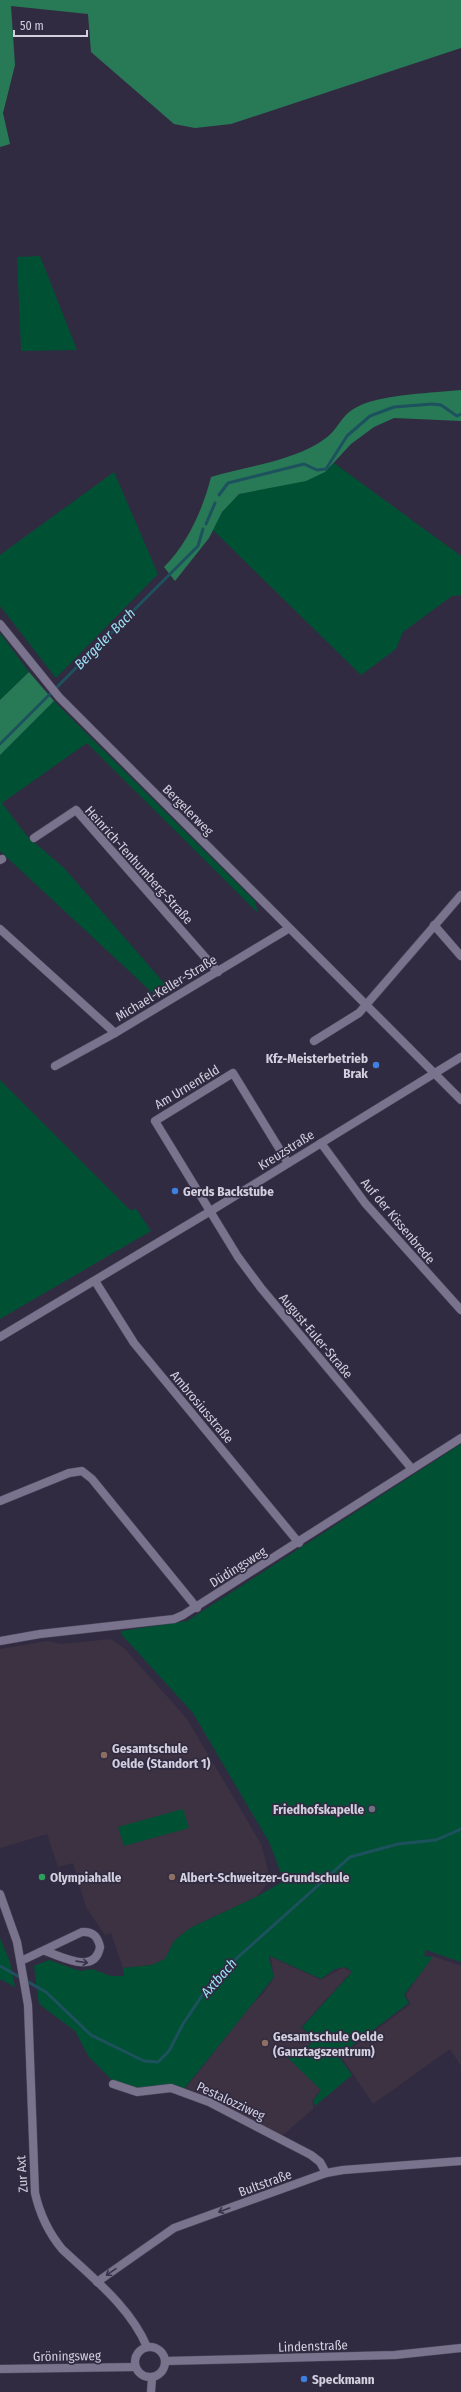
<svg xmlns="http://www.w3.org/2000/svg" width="461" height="2392" font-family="'Fira Sans Condensed',sans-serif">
<rect width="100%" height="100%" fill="#312b42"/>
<g fill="#3d3241">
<polygon points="111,1639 124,1648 187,1719 261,1844 268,1870 267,1884 256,1897 190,1928 174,1941 165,1959 152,1965 123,1968 111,1933 105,1935 86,1907 73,1863 58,1867 47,1834 0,1848 0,1649 47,1641 61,1644"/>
<polygon points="432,1956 461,1966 461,2066 450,2049 373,2104 341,2056 411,2004 406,1995"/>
<polygon points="271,1957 321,1980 340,1969 344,1968 351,1972 301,2027 313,2040 299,2056 288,2047 283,2053 321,2089 312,2101 314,2108 282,2136 211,2098 186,2088 251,2005 263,1994 274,1978"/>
</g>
<g fill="#005134">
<polygon points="40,256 77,350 21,351 17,257"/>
<path d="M334,463L461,556V595L452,596L403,632L396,649L361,675L213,530C219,518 227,499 240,494C272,479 305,490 334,463Z"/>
<polygon points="114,472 158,574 56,678 0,606 0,555"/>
<polygon points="0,633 29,672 0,700"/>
<polygon points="54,701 255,901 258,913 87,743 2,803 27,836 64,868 171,991 158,998 0,851 0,755"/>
<polygon points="0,1080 130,1210 136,1209 151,1231 0,1319"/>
<polygon points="461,1444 461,1962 426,1950 424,1956 433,1957 404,1995 409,2003 341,2054 339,2057 352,2075 315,2106 313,2101 321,2090 284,2054 288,2049 299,2057 314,2040 302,2027 352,1972 346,1967 335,1969 321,1979 270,1956 269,1958 274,1977 184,2089 171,2084 138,2089 113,2081 89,2057 75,2031 39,2004 34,1966 49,1960 80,1971 92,1969 111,1976 124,1976 123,1968 152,1965 165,1959 174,1941 190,1928 256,1897 284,1881 269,1842 193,1713 122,1635 121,1631 187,1621"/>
<polygon points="183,1809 189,1828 124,1846 118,1827"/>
<polygon points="0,1938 10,1962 15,1987 0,1979"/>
</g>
<g fill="#287a57">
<polygon points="0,0 461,0 461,48 231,124 195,128 174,124 91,52 88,14 11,6 15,65 3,113 10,144 0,147"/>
<path d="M461,390V421L394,418L374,427L351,444L325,472L306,481L239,494L222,512L209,538L175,581L164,567C188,543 203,509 211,477C246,467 297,460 326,438C341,427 339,415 361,405C387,394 433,393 461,390Z"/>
<polygon points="29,672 54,701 0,755 0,700"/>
</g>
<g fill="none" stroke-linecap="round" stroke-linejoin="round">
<g stroke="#1d515e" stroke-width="3">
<polyline points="219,495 228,483 304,464 317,470 326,469 347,436 370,416 394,407 432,404 441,405 457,416 461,414"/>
<polyline points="206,524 215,503"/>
<polyline points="0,744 198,546 203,529"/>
<polyline points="0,1966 46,1992 91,2035 144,2061 158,2062 169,2051 183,2024 205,1991 238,1957 350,1857 398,1844 436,1840 461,1829"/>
</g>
<defs>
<g id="minor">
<polyline points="0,624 59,697 461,1100"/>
<polyline points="34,838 76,810 218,972"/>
<polyline points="0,860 2,859"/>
<polyline points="434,925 461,956"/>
<polyline points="0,929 115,1033"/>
<polyline points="314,1041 359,1013 461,895"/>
<polyline points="55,1066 115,1033 288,929"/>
<polyline points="321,1143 365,1203 461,1310"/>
<polyline points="288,1163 233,1073 155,1121 238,1257 261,1288 412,1469"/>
<polyline points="95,1281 134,1343 299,1543"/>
<polyline points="0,1501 69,1473 82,1471 92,1479 197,1608"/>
<polyline points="0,1641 40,1634 174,1619 183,1615 461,1438"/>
<path d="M21,1961L82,1932C93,1931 98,1937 100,1947C95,1975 63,1957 45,1951"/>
<polyline points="113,2084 137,2092 171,2088 209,2102 311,2155 320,2162 326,2173"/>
<polyline points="97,2282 174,2228 326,2173 343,2170 461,2161"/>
<polyline points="0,2369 135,2367"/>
</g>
<g id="tertiary">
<polyline points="0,1337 209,1212 461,1057"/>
<path d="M0,1894L17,1942L28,2005L35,2193C40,2215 48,2232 62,2249C93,2278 131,2308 147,2347"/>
<circle cx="150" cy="2362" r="15"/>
<polyline points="166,2361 395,2355 461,2348"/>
<polyline points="151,2392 152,2378"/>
</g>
</defs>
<use href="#minor" stroke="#4d485b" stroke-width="9"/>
<use href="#tertiary" stroke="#4d485b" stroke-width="9"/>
<use href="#minor" stroke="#79738e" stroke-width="8"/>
<use href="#tertiary" stroke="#79738e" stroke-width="8"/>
</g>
<defs><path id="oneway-shaft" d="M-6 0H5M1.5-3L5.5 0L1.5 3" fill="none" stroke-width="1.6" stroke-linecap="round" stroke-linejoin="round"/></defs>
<g stroke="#38324a">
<use href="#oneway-shaft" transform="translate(82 1962) rotate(8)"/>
<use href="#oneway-shaft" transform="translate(224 2210) rotate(160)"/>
<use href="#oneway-shaft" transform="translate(111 2272) rotate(145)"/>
</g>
<g fill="#3f7fe0" stroke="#312b42" stroke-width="1.5">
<circle cx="376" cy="1065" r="4"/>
<circle cx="175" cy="1191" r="4"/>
<circle cx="304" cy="2379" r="4"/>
</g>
<g fill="#8d6e63" stroke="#312b42" stroke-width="1.5">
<circle cx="104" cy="1755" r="4"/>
<circle cx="172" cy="1877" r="4"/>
<circle cx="265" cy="2043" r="4"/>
</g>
<circle fill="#6b7280" stroke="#312b42" stroke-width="1.5" cx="372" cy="1809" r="4"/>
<circle fill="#2e9e5b" stroke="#312b42" stroke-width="1.5" cx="42" cy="1877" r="4"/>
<g text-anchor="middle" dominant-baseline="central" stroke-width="3.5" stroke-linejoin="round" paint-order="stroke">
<g font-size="13" fill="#d2cfde" stroke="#312b42">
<text transform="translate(188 810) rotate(45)">Bergelerweg</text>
<text transform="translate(139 865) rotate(48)">Heinrich-Tenhumberg-Straße</text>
<text transform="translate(166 988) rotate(-31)">Michael-Keller-Straße</text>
<text transform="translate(187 1087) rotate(-31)">Am Urnenfeld</text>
<text transform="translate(286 1150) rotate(-32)">Kreuzstraße</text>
<text transform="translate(398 1221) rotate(50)">Auf der Kissenbrede</text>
<text transform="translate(316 1336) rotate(50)">August-Euler-Straße</text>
<text transform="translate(202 1407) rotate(50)">Ambrosiusstraße</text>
<text transform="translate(238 1567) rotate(-32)">Düdingsweg</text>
<text transform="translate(231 2101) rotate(25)">Pestalozziweg</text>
<text transform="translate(22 2174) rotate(-94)">Zur Axt</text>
<text transform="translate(265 2183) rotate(-20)">Bultstraße</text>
<text transform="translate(313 2346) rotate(-2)">Lindenstraße</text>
<text transform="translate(67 2356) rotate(-1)">Gröningsweg</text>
</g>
<g font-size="13" font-weight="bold" fill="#d2cfde" stroke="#312b42" text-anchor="start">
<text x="368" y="1058" text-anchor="end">Kfz-Meisterbetrieb<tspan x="368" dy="15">Brak</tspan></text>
<text x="183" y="1191">Gerds Backstube</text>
<text x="112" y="1748">Gesamtschule<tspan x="112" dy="15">Oelde (Standort 1)</tspan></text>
<text x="364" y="1809" text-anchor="end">Friedhofskapelle</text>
<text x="50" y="1877">Olympiahalle</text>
<text x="180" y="1877">Albert-Schweitzer-Grundschule</text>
<text x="273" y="2036">Gesamtschule Oelde<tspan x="273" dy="15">(Ganztagszentrum)</tspan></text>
<text x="312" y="2379">Speckmann</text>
</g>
<g font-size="14" font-style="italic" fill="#9ae3f6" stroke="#312b42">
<text transform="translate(105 639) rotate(-45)">Bergeler Bach</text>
<text transform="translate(219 1978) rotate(-49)">Axtbach</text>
</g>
</g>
<path d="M14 30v6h73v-6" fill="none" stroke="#d2cfde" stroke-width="2"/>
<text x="20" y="30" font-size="12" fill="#d2cfde" stroke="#312b42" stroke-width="3" paint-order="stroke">50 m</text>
</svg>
